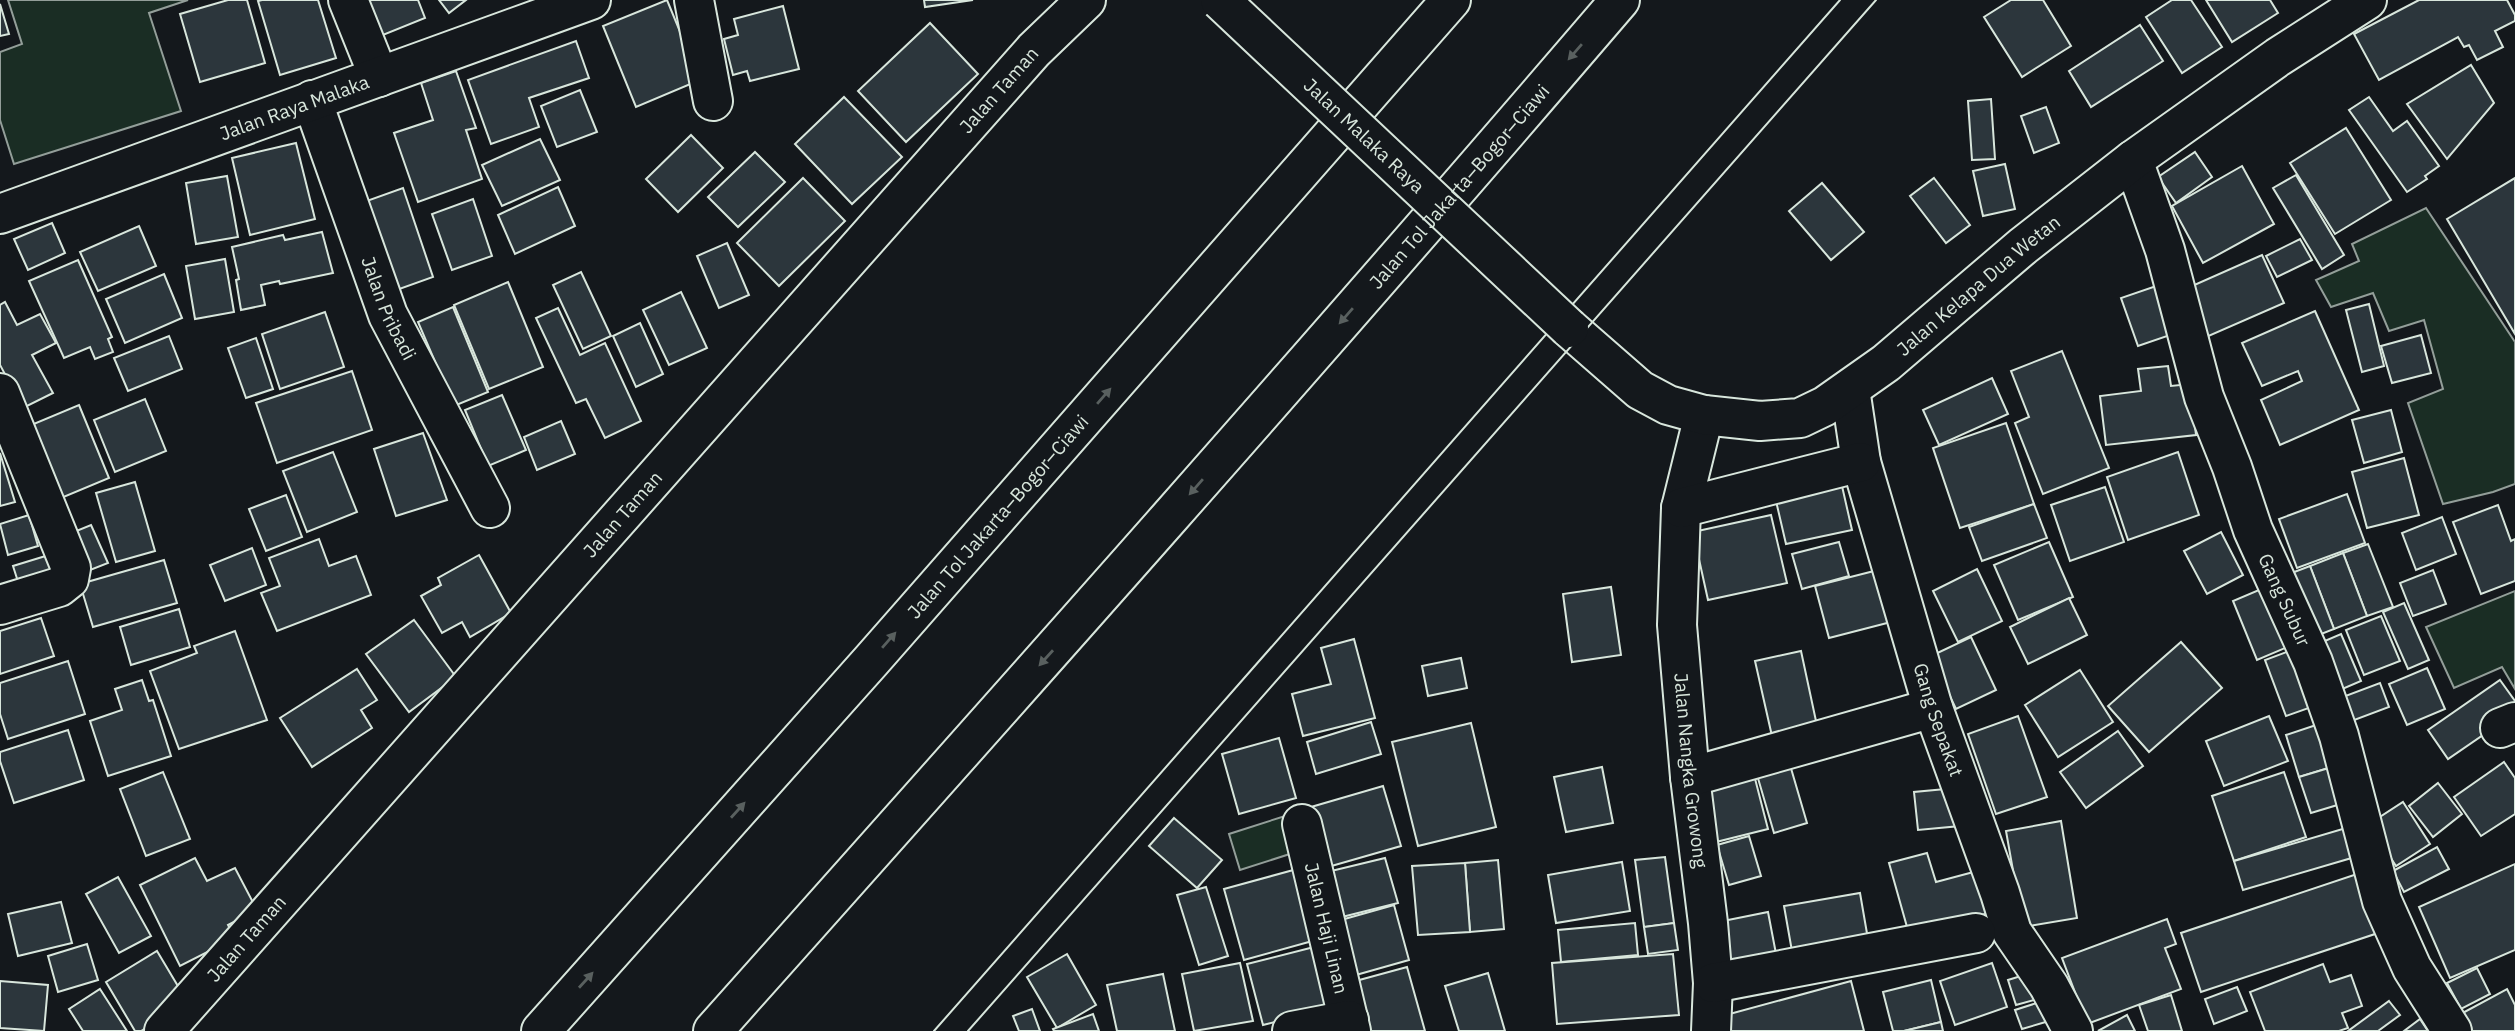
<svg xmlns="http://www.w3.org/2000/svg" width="2515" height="1031" font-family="'IBM Plex Sans',sans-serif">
<rect width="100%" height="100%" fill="#14181c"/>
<g fill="#1a2d24" stroke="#939e99" stroke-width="2">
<polygon points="8,0 188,0 149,13 181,111 14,164 0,120 0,52 22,44"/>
<polygon points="2426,208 2515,342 2515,484 2493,492 2443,504 2408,403 2443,389 2424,320 2389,331 2373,293 2331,307 2316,280 2359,261 2352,244"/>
<polygon points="2515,591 2515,689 2502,667 2454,688 2426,627"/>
<polygon points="1285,816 1296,852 1240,870 1229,834"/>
</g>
<g fill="#2c363c" stroke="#d8e6dc" stroke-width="2">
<polygon points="228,0 247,0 265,63 200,82 180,14"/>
<polygon points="262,0 318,0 336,58 280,75 258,1"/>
<polygon points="356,0 418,0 425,18 373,39"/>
<polygon points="439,0 466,0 449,13"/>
<polygon points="667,0 700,80 636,107 603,26"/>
<polygon points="924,0 973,0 925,7"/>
<polygon points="2011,0 2043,0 2071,46 2022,77 1984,17"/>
<polygon points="2172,0 2191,0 2222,47 2182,73 2146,17"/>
<polygon points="2206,0 2270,0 2278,13 2232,42"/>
<polygon points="2419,0 2507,0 2515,15 2515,21 2495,31 2503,47 2477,60 2469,45 2464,47 2458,37 2379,80 2354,34"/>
<polygon points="0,4 9,34 0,36"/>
<polygon points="783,6 799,69 750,81 747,71 733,75 724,39 738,35 734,19"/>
<polygon points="930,23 978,74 906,142 858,91"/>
<polygon points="2140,25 2163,61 2091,107 2069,71"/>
<polygon points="576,41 589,78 529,98 539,127 491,144 468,80"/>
<polygon points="2471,65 2494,103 2447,159 2407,104"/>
<polygon points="456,71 476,128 466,130 482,179 418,202 394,133 433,120 421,83"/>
<polygon points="580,90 597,132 557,147 541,106"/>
<polygon points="844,97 902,157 852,204 795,144"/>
<polygon points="2369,97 2393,131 2407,121 2439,166 2425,176 2427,179 2407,192 2349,110"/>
<polygon points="1991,99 1995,159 1972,160 1968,101"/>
<polygon points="2046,107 2059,143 2034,153 2021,116"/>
<polygon points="2346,128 2391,200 2335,234 2290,163"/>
<polygon points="691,135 723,168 678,212 646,179"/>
<polygon points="540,139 560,180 502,206 482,165"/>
<polygon points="296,143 315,219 250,235 232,158"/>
<polygon points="755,152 785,182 738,227 708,197"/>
<polygon points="2195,152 2212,177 2176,203 2158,177"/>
<polygon points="2005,164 2015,209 1983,216 1973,171"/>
<polygon points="2242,166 2274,224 2203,263 2172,206"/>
<polygon points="2296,175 2344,255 2322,269 2273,188"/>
<polygon points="227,176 238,237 196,244 186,183"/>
<polygon points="803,178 845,221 779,286 737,243"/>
<polygon points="1934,178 1970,225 1946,243 1910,196"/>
<polygon points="2515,178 2515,334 2447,219"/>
<polygon points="1822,183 1864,232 1831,260 1789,211"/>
<polygon points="558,187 575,226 515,254 498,215"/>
<polygon points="403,188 433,277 391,292 361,203"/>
<polygon points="473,199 492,256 452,270 432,214"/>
<polygon points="52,223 65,253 28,270 14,239"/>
<polygon points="139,226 156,266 98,291 80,252"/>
<polygon points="322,232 333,273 280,284 279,281 261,285 265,305 241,310 236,280 239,279 232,247 283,235 285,240"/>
<polygon points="2300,239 2312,260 2277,277 2266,256"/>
<polygon points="727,243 749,295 719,308 697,256"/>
<polygon points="2262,255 2284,303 2204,338 2183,290"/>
<polygon points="225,259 234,312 195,319 186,266"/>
<polygon points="78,260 112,337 108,339 113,352 95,359 90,347 64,358 29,281"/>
<polygon points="581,272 611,336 583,349 553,285"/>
<polygon points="164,274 182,318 125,343 106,299"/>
<polygon points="508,282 543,367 489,389 454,305"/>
<polygon points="2162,284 2179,332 2138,346 2121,298"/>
<polygon points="681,292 707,348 669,365 643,310"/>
<polygon points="5,302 17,325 40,314 56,343 32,355 53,393 23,408 0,365 0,305"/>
<polygon points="2369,304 2384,366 2362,372 2346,310"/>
<polygon points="453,307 488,392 454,406 418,322"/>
<polygon points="558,308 580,355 605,343 641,421 605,438 586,399 576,403 536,318"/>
<polygon points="2315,311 2359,410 2280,445 2261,400 2302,381 2298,371 2262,386 2242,343"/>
<polygon points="325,312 344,367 280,389 262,334"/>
<polygon points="640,323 663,374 636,387 613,336"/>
<polygon points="2421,335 2431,373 2392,383 2381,346"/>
<polygon points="169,336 182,369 128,391 114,358"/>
<polygon points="256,338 273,389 246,398 228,348"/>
<polygon points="2062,351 2109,468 2043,494 2015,423 2029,417 2011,371"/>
<polygon points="2168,366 2171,386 2190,384 2196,435 2106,445 2100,396 2141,391 2138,369"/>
<polygon points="352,371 372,430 277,463 256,403"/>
<polygon points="1992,378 2008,414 1939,445 1923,410"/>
<polygon points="502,395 526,450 488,466 465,410"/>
<polygon points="145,399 166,451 115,472 94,420"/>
<polygon points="79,405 109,478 54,501 24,428"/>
<polygon points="2391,410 2402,452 2364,463 2352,420"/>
<polygon points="561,421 575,454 537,470 524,437"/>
<polygon points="2006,423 2034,504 1960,528 1933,448"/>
<polygon points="423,433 447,500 396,516 374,449"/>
<polygon points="333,452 357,512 307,532 283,471"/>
<polygon points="2178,452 2199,515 2128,540 2107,477"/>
<polygon points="0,453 15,502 0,506"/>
<polygon points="2404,458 2419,515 2367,528 2352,472"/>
<polygon points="135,482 155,551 116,562 96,493"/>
<polygon points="1842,486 1852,530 1786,544 1776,501"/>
<polygon points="2105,487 2124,542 2070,561 2051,505"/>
<polygon points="2347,494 2365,543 2297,568 2279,519"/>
<polygon points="286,495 302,537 266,551 249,509"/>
<polygon points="2034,504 2047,538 1982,561 1969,527"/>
<polygon points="2498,505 2511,541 2515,539 2515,581 2481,594 2453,522"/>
<polygon points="29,515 38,546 8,555 0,524"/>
<polygon points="1771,515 1787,583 1708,600 1693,532"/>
<polygon points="2442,517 2456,554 2416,570 2402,533"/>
<polygon points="91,525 108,563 80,574 64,536"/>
<polygon points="2221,532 2243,575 2207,594 2184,551"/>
<polygon points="319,539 329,566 356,556 371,595 277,631 261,593 280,586 269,558"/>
<polygon points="1839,542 1849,576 1802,589 1792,554"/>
<polygon points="2049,542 2073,597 2018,620 1994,565"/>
<polygon points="2368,544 2393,607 2367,616 2343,553"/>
<polygon points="252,548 266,585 225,601 210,565"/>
<polygon points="2343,553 2367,616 2334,629 2310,566"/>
<polygon points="52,554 59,575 20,588 13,566"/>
<polygon points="479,555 511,613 470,637 462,622 442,633 421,596 441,585 438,578"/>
<polygon points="164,560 177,603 93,627 80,584"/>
<polygon points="2310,566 2334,629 2306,640 2281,577"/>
<polygon points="1977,569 2002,621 1958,642 1933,591"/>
<polygon points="1878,570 1891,622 1829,638 1815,586"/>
<polygon points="2433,570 2446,604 2413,616 2400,583"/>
<polygon points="2273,584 2299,642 2257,660 2233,601"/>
<polygon points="1611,587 1621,655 1572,662 1563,594"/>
<polygon points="2069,598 2087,635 2028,664 2010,627"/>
<polygon points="2404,603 2429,660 2408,669 2383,612"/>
<polygon points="179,609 190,647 131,665 120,627"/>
<polygon points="2381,616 2400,661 2364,675 2346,630"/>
<polygon points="41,618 54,656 0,674 0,631"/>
<polygon points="414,620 456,677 409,712 366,654"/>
<polygon points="235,631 267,720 179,749 150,671 197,653 194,646"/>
<polygon points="2341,634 2361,681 2333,693 2313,646"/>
<polygon points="1971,637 1996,690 1956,709 1931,656"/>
<polygon points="1354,639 1375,718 1303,736 1292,694 1331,684 1321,648"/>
<polygon points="2181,642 2222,688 2149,752 2108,706"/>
<polygon points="2303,646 2323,703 2286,716 2265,660"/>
<polygon points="1801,651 1819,735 1774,745 1755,661"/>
<polygon points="1461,658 1467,688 1428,696 1422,666"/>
<polygon points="68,661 85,714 8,739 0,714 0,683"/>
<polygon points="2427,668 2445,709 2407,725 2389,684"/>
<polygon points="357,669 377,700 361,710 372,728 312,767 280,718"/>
<polygon points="2080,670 2113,722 2058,757 2025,705"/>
<polygon points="142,680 149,701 153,700 171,756 108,776 90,721 122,710 115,689"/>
<polygon points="2500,680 2515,701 2515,713 2448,759 2428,730"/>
<polygon points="2380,683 2389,707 2349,722 2340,698"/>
<polygon points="2018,716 2047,797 1996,814 1968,734"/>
<polygon points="2269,716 2288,761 2224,786 2206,741"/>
<polygon points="1371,722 1381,754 1316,774 1307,742"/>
<polygon points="1471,723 1496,827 1418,846 1392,742"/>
<polygon points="2319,724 2332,767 2299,777 2286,735"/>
<polygon points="68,730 84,780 14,803 0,761 0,752"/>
<polygon points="2118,731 2143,766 2086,808 2060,772"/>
<polygon points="1279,738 1296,798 1239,814 1222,754"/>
<polygon points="1788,758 1807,823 1774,833 1755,768"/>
<polygon points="2504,762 2515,778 2515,814 2481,836 2454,797"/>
<polygon points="1602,767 1613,823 1566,832 1554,777"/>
<polygon points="1752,767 1768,829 1716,842 1700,780"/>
<polygon points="2332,767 2344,803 2311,813 2299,777"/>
<polygon points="163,772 190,839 146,856 120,789"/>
<polygon points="2284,772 2306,837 2234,861 2212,796"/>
<polygon points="2438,783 2462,814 2433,837 2409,806"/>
<polygon points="1383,786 1401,846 1328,867 1311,807"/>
<polygon points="1956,788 1960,826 1918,830 1914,792"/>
<polygon points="2403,802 2430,844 2396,866 2369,824"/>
<polygon points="1174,818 1222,860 1197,888 1149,846"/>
<polygon points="2061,821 2077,918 2023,927 2006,831"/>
<polygon points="2346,828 2355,857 2243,890 2234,861"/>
<polygon points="1749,836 1761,876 1729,885 1717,845"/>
<polygon points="2437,847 2449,869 2404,892 2393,871"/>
<polygon points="1927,853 1936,882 1981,870 1993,912 1909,934 1889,863"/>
<polygon points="1665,857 1674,923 1644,927 1635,860"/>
<polygon points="195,858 207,881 235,868 257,910 228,925 235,938 180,966 140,885"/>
<polygon points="1385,858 1398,903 1338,918 1327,872"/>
<polygon points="1498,860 1504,929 1470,932 1465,863"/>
<polygon points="1622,862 1630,911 1556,923 1548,875"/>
<polygon points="1465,863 1470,932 1418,935 1412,866"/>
<polygon points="2515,864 2515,950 2450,978 2419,907"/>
<polygon points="1297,869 1316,940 1244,960 1224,889"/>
<polygon points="2357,874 2378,933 2201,992 2181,933"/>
<polygon points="118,877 151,936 119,953 86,894"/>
<polygon points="1206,887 1228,956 1199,965 1177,895"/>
<polygon points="1860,893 1869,945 1793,957 1784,906"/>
<polygon points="61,902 72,943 18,956 8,914"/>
<polygon points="1394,905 1409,960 1356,975 1341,920"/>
<polygon points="1768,912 1777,959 1728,968 1718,922"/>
<polygon points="2167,919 2176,944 2165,948 2181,989 2087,1024 2062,958"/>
<polygon points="1635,923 1638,955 1561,962 1558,930"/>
<polygon points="1674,923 1678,950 1648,954 1644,927"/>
<polygon points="87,944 98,980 58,992 48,956"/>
<polygon points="1318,946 1334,1007 1263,1025 1247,964"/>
<polygon points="157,951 188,1003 141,1031 135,1031 106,982"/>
<polygon points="1067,954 1096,1005 1057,1028 1027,977"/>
<polygon points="1673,954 1679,1015 1557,1024 1552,963"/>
<polygon points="1240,963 1253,1021 1194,1031 1182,974"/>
<polygon points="1992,963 2007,1007 1955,1025 1940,981"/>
<polygon points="2323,964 2330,982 2351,975 2362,1006 2342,1013 2348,1028 2339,1031 2265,1031 2250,992"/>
<polygon points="1407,967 1425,1031 1366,1031 1352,982"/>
<polygon points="2477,968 2490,994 2461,1009 2447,983"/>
<polygon points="2037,971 2045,997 2016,1005 2008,980"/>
<polygon points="1488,973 1505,1031 1459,1031 1445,986"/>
<polygon points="1163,974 1175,1031 1117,1031 1107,985"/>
<polygon points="1931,980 1941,1022 1904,1031 1893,1031 1883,992"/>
<polygon points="0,981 48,985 44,1031 0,1028"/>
<polygon points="1851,981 1864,1031 1719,1031 1715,1018"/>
<polygon points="2237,987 2247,1011 2214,1024 2205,999"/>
<polygon points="100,989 127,1031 83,1031 69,1009"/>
<polygon points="2507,989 2515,1005 2515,1031 2465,1031 2457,1016"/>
<polygon points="2171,995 2182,1031 2148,1031 2139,1005"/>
<polygon points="2043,1001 2049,1021 2022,1029 2015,1010"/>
<polygon points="2389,1001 2400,1015 2378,1031 2348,1031"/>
<polygon points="1032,1009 1040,1031 1019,1031 1013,1016"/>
<polygon points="1093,1014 1099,1031 1054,1031 1053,1029"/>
<polygon points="2127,1015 2135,1031 2098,1031"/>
<polygon points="2420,1019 2428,1031 2404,1031"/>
<polygon points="1941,1022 1943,1031 1904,1031"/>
</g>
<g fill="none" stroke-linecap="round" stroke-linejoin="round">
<defs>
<g id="street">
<polyline points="348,0 379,77"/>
<polyline points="694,0 713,101"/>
<path id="s1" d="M312,100L388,315L490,508"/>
<path id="s2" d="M2133,160L2165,250L2204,397L2232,467L2253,530L2313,662L2339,736L2382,901L2412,968L2452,1031"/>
<path id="s3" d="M1850,389L1861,462L1933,708L2000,893L2012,932L2049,986L2073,1031"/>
<polyline points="0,393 71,568 69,579 59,587 0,605"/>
<path id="s4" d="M1704,415L1681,508L1677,625L1690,777L1708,923L1713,983L1711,1031"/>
<polyline points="1681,508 1861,462"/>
<polyline points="2500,728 2515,722"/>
<polyline points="1690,777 1933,708"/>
<path id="s5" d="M1302,824L1351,1031"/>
<polyline points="1713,983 1976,933"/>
<path id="s6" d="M164,1031L1034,50L1086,0"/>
<polyline points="1292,1031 1349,1020"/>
</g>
<g id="secondary">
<path id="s7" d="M0,214L591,0"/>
<path id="s8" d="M1569,328L1640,390L1668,405L1704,415L1760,421L1800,418L1825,406L1886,363L2023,246L2133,160L2278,57L2367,0"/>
</g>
<g id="highway">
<path id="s9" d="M541,1031L871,661L1451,0"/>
<path id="s10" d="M713,1031C1018,689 1322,348 1620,0"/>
</g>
</defs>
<use href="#street" stroke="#d8e6dc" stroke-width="42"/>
<use href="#secondary" stroke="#d8e6dc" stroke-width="42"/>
<use href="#highway" stroke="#d8e6dc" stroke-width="42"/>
<use href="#street" stroke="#14181c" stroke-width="38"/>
<use href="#secondary" stroke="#14181c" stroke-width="38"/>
<use href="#highway" stroke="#14181c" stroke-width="38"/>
<g stroke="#d8e6dc" stroke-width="2">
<polyline points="934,1031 1840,0"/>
<polyline points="968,1031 1876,0"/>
</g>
<defs>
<g id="secondary-bridge">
<path id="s11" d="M1220,0L1569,328"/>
</g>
</defs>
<use href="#secondary-bridge" stroke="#d8e6dc" stroke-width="42" stroke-linecap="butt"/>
<use href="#secondary-bridge" stroke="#14181c" stroke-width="38"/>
</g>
<defs><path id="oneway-solid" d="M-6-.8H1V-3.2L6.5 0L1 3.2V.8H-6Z" transform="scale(1.75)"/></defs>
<g fill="#59605f">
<use href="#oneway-solid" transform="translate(1575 52) rotate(131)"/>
<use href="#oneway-solid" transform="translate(1346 316) rotate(131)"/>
<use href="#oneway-solid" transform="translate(1104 396) rotate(-49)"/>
<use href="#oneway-solid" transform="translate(1196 487) rotate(131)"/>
<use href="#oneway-solid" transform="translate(889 640) rotate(-49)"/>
<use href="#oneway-solid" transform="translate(1046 658) rotate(132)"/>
<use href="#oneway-solid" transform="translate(738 810) rotate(-48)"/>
<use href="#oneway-solid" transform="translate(586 980) rotate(-48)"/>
</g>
<g text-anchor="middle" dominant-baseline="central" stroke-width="5" stroke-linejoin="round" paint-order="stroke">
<g font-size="19" fill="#d8e6dc" stroke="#14181c">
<text stroke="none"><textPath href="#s6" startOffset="1258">Jalan Taman</textPath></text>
<text stroke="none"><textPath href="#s7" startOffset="313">Jalan Raya Malaka</textPath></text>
<text stroke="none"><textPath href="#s11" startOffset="198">Jalan Malaka Raya</textPath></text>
<text stroke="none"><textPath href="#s10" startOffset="1127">Jalan Tol Jakarta–Bogor–Ciawi</textPath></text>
<text stroke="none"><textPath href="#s8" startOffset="483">Jalan Kelapa Dua Wetan</textPath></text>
<text stroke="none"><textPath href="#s1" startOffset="222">Jalan Pribadi</textPath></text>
<text stroke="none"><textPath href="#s6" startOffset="691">Jalan Taman</textPath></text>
<text stroke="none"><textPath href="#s9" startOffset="688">Jalan Tol Jakarta–Bogor–Ciawi</textPath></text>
<text stroke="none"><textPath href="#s2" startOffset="466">Gang Subur</textPath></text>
<text stroke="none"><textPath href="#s3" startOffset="343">Gang Sepakat</textPath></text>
<text stroke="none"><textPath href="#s4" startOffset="359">Jalan Nangka Growong</textPath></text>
<text stroke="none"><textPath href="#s5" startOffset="107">Jalan Haji Linan</textPath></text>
<text stroke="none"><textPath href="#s6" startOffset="124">Jalan Taman</textPath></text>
</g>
</g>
</svg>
